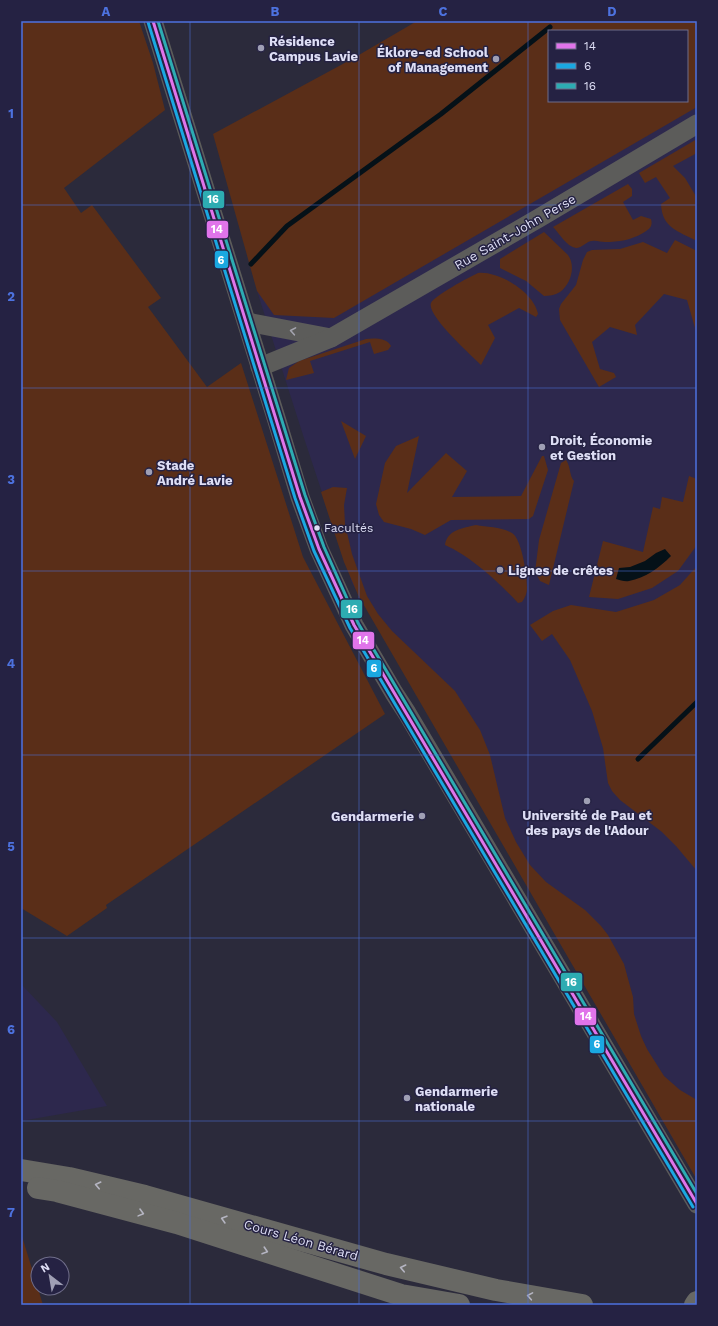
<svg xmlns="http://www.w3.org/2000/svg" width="718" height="1326" font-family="'Work Sans',sans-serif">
<rect width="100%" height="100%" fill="#2b2a3b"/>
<g fill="#2d284d" fill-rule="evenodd">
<path d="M445,21H697V1180L352,583L303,435L257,291L319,285ZM549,31H687V101H549Z"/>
<polygon points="21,984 57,1022 107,1106 21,1121"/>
</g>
<g fill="#5a2e18" fill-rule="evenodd">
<polygon points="21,21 139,21 153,63 165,110 64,188 81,213 92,205 161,298 148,307 207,387 241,363 303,557 385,714 106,905 107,908 67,936 21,908"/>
<path d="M417,21H697V107L334,318L274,315L257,291L213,134L352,59ZM549,31H687V101H549Z"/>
<path d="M697,139V153L673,166L685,178L697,198V241C678,231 662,228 661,204L670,198L656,177L645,183L639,173Z"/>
<path d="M628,184L632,189V196L623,202L633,220L641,216L651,219C653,226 650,229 643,233C631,240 619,242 605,242C601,242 596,240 592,241C587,241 582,248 576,248C567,247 559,233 553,227Z"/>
<path d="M544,232L568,255C576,266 571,284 560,292C555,295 549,296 544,296L526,281L500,268V259Z"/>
<polygon points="675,240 697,251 697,335 687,300 664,294 635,325 637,335 610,327 592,342 600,369 614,373 616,377 599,387 560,320 559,309 561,304 576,285 583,260 587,252 592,250 620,249 643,242 667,253"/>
<path d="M478,273C499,271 534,292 538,314L536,317L519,308L488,325L495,338L481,365C472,356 426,315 431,303C434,296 469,277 478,273Z"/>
<path d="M366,339C375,338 387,338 391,346L388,350L374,354L370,342L310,361L314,373L286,380L289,368L299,361Z"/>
<polygon points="341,421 366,436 355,459"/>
<polygon points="419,436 407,493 446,453 467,471 452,497 521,496 542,456 544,456 548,470 533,516 529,519 451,520 425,535 411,529 384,522 379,515 376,504 385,463 396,446"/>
<path d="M566,460C571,467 569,475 574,481L549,585L540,581L535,572L539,540L561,463Z"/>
<polygon points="689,476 697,479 697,545 678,571 652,588 618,599 589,597 603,541 643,552 653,507 660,509 662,497 683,502"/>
<polygon points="333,487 347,488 344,505 345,524 352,554 367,596 378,614 392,631 455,691 480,730 490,755 505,818 516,842 530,865 546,882 585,910 601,926 608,935 624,964 633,997 634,1014 641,1036 647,1049 664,1076 680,1090 697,1100 697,1180 358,595 344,562 321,492"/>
<path d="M476,525C487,527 502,527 512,533C522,539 527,576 527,588C527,593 525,598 522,602L518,603C499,582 470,556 445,545C447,530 463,528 476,525Z"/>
<polygon points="697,566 697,871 676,846 662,832 620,800 612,791 608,783 603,748 592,711 570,660 552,634 542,641 530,625 553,611 571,605 616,612 654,600 680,585"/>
<polygon points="21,1233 43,1305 21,1305"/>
</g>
<path fill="#051118" d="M665,549L671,556C659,568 645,578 629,581C625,582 620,580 616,579L619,568L630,567L645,561L656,553Z"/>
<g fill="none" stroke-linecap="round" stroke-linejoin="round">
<g stroke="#051118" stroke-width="5">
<polyline points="251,264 287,226 441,114 550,27"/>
<polyline points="638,759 697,702"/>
</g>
<g stroke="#5c5c5a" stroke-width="19">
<polyline points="153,21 277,421 300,497 319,549 354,625 394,693 407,713 697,1204"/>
<polyline points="247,322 331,338"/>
<polyline points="260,367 331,338 539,218 697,124"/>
</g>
<g stroke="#686864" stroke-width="22">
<polyline points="21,1170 69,1178 145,1196 386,1264 496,1290 582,1305"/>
<polyline points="38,1188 57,1191 177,1223 401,1295 459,1305"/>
<polyline points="695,1305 697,1302"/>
</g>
<defs>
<polyline id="bus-1" points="153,21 300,497 319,549 354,625 697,1204"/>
<polyline id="bus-2" points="148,22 295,498 314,551 350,628 693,1207"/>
<polyline id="bus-3" points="158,21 305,495 324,547 358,623 697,1194"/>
</defs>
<use href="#bus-1" stroke="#252243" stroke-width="6"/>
<use href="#bus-2" stroke="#252243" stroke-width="6"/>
<use href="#bus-3" stroke="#252243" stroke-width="6"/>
<use href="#bus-1" stroke="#e074ea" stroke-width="3"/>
<use href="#bus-2" stroke="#1aa8e1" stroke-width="3"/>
<use href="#bus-3" stroke="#2dacb2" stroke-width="3"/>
</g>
<defs><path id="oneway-chevron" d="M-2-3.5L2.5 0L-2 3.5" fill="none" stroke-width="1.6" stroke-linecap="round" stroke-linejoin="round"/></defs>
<use stroke="#a4a4af" href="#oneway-chevron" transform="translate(293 331) rotate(-170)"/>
<g stroke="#b5b5c2">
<use href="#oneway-chevron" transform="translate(98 1185) rotate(-167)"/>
<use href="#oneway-chevron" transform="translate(141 1213) rotate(15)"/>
<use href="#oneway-chevron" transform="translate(224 1219) rotate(-164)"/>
<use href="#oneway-chevron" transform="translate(265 1251) rotate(18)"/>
<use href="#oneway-chevron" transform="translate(403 1268) rotate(-167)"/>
<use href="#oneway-chevron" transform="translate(530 1296) rotate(-170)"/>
</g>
<path fill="none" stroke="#4d72df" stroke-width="1" stroke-opacity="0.55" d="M190,21V1305M359,21V1305M528,21V1305M21,205H697M21,388H697M21,571H697M21,755H697M21,938H697M21,1121H697"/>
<g fill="#9f9fb4" stroke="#252243" stroke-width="1.5">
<circle cx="261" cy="48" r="4"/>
<circle cx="496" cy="59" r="4"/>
<circle cx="542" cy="447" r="4"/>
<circle cx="149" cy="472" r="4"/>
<circle cx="500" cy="570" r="4"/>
<circle cx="587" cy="801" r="4"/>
<circle cx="422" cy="816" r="4"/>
<circle cx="407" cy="1098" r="4"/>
</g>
<circle fill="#dedef5" stroke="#252243" stroke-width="1.5" cx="317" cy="528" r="3.5"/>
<g text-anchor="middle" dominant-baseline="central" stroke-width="3" stroke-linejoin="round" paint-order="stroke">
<g font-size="12" fill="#dedef5" stroke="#252243" text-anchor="start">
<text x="324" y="528">Facultés</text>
</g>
<g font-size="13" font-weight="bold" fill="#dedef5" stroke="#252243" text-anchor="start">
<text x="269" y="41">Résidence<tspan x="269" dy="15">Campus Lavie</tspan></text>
<text x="488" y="52" text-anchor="end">Éklore-ed School<tspan x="488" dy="15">of Management</tspan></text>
<text x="550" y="440">Droit, Économie<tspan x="550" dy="15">et Gestion</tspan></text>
<text x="157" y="465">Stade<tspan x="157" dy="15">André Lavie</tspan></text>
<text x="508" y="570">Lignes de crêtes</text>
<text x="587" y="815" text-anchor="middle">Université de Pau et<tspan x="587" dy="15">des pays de l'Adour</tspan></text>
<text x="414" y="816" text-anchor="end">Gendarmerie</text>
<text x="415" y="1091">Gendarmerie<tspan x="415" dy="15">nationale</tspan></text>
</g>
<g font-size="13" fill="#dedef5" stroke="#252243">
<text transform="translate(515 232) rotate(-30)">Rue Saint-John Perse</text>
<text transform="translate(301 1240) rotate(16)">Cours Léon Bérard</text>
</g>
</g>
<g stroke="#252243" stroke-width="1.5">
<rect x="202" y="190" width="23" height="19" rx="4" fill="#2dacb2"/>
<rect x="206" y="220" width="23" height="19" rx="4" fill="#e074ea"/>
<rect x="214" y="250" width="15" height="19" rx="4" fill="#1aa8e1"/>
<rect x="340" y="599" width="23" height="20" rx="4" fill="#2dacb2"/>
<rect x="352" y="631" width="23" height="19" rx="4" fill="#e074ea"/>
<rect x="366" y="659" width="16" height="19" rx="4" fill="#1aa8e1"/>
<rect x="560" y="972" width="23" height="20" rx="4" fill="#2dacb2"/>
<rect x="574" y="1007" width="23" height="19" rx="4" fill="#e074ea"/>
<rect x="589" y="1035" width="16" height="19" rx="4" fill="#1aa8e1"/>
</g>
<g font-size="11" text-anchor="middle" font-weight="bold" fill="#fff">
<text x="213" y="203">16</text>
<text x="217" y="233">14</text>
<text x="221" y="264">6</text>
<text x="352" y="613">16</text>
<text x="363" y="644">14</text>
<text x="374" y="672">6</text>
<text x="571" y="986">16</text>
<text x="586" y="1020">14</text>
<text x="597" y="1048">6</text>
</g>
<rect width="718" height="1326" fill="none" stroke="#252243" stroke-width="44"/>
<rect x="548" y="30" width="140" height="72" fill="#252243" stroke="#6f6d8a"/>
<rect x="556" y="43" width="20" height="6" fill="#e074ea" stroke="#6f6d8a"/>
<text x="584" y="50" font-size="12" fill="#dedef5">14</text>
<rect x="556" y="63" width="20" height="6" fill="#1aa8e1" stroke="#6f6d8a"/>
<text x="584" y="70" font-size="12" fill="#dedef5">6</text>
<rect x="556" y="83" width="20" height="6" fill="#2dacb2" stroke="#6f6d8a"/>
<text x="584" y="90" font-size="12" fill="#dedef5">16</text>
<g transform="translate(50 1276) rotate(329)"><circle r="19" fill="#252243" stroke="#6f6d8a"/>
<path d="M0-3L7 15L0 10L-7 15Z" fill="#9f9fb4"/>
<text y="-6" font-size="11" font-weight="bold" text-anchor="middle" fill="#dedef5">N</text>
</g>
<rect x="22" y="22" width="674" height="1282" fill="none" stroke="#4d72df" stroke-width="1.5"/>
<g font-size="13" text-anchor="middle" font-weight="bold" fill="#4d72df">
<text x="106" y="16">A</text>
<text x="275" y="16">B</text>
<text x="443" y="16">C</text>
<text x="612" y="16">D</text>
<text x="11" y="118">1</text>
<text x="11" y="301">2</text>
<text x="11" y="484">3</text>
<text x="11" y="668">4</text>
<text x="11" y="851">5</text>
<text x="11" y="1034">6</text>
<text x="11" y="1217">7</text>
</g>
</svg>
